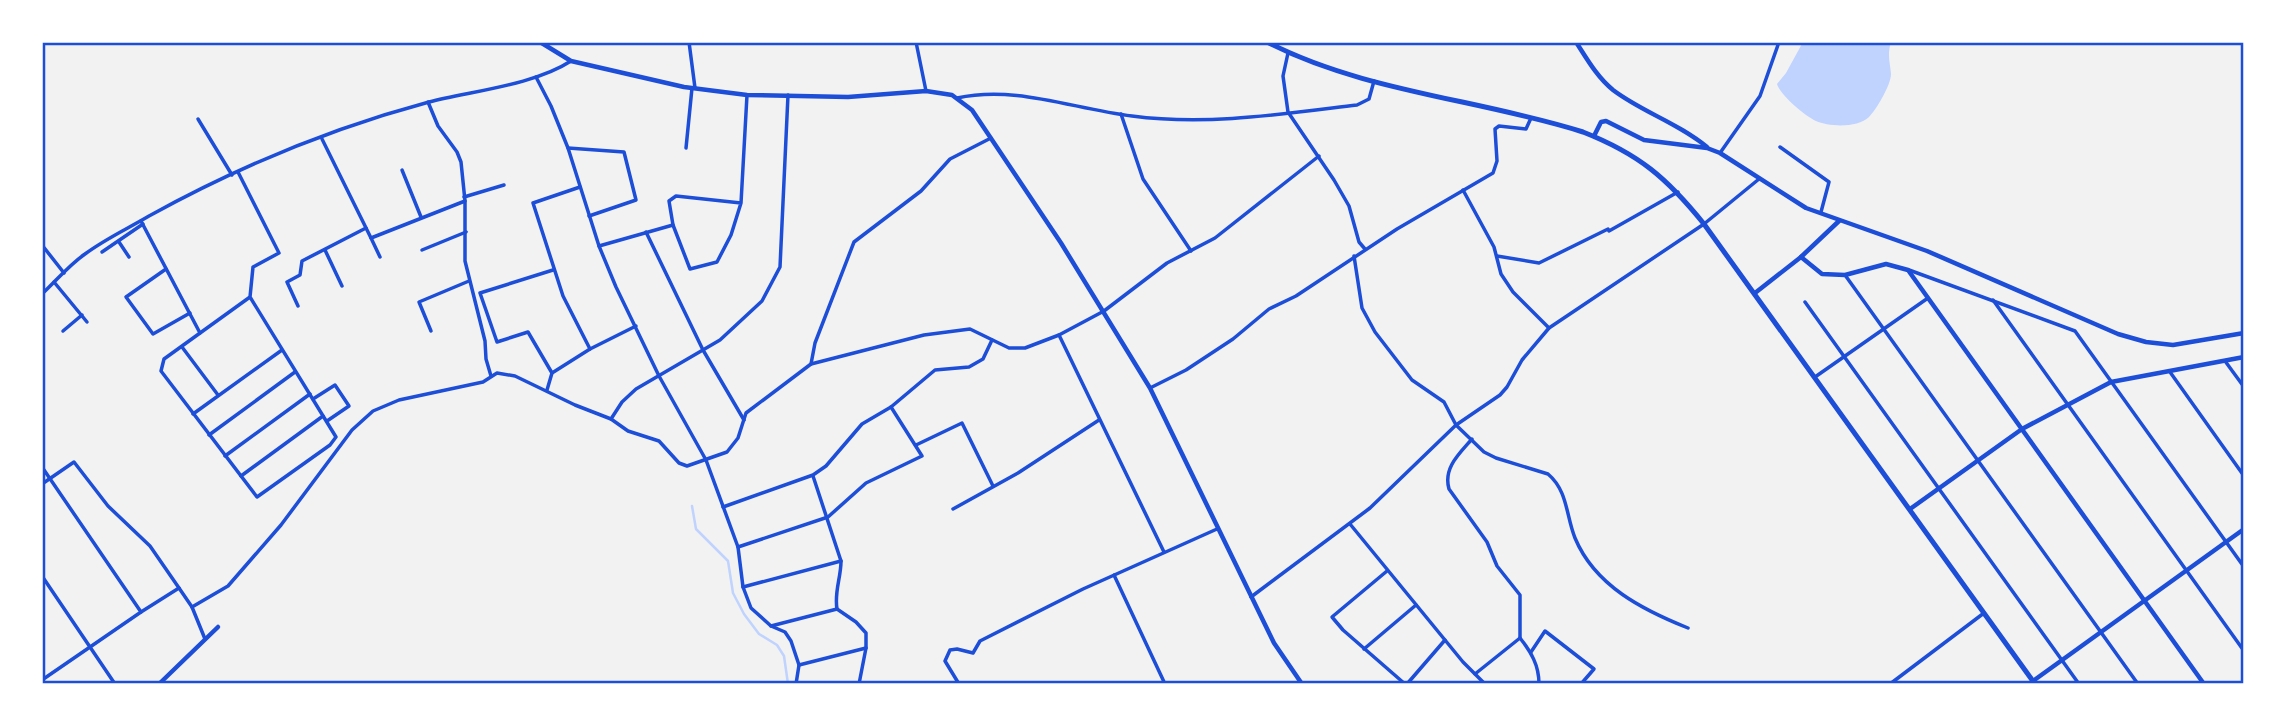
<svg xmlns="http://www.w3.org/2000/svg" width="2286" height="726" font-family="'Work Sans',sans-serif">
<rect width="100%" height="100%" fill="#f2f2f2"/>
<path fill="#bfd3fe" d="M1803,42H1891C1887,55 1890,62 1891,74C1891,85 1876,110 1869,117C1858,128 1829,127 1816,121C1805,116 1780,95 1777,84L1786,73Z"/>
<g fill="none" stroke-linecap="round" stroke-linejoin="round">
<polyline stroke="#bfd3fe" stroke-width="2.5" points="692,506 696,529 728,561 733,593 744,614 759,634 777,645 784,656 788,684"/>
<g stroke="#1d4ed8" stroke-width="3.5">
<polyline points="689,42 695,88"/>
<polyline points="916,42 926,91"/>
<polyline points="1288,53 1283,76 1288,112 1334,180 1349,206 1359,242 1365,249"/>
<polyline points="536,77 551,106 568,148 599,246 616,287 659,376 706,460 738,547 743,587 751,608 771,626 785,632 791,641 799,665 796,684"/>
<path d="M957,98C1016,85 1073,109 1132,116C1207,126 1283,114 1357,105L1369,99L1374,81"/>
<polyline points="428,102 438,126 457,152 461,162 465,201 465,261 485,341 486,359 491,376"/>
<polyline points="1121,114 1143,179 1191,251"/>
<polyline points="198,119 232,175"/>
<polyline points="322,139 371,238 465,201"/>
<polyline points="1780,147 1829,182 1821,212"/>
<polyline points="568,148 624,152 636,200 589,216"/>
<polyline points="686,148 692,88"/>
<polyline points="1720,153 1760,96 1779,42"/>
<polyline points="402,170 421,217"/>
<polyline points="238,172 279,253 253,267 250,297 336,437 330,445 257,497 161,371 164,359 250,297"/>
<polyline points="580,187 533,203 563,296 590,349"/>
<polyline points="1463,190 1494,247 1501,274 1513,292 1549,328"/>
<polyline points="464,197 504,185"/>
<polyline points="741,203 676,196 669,201 673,225 690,269 717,262 731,235 741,203 747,95"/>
<polyline points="141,221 200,333"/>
<polyline points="646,232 703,350 744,420"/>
<polyline points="371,238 380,257"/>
<polyline points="119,242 129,257"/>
<polyline points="42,245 64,273"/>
<polyline points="599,246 673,225"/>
<polyline points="325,250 342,286"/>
<polyline points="422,250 466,232"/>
<polyline points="102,252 143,224"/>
<path d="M1354,256L1362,308L1375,332L1412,380L1444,402L1456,425L1484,452L1496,458L1548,474C1568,491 1566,516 1575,538C1595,586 1643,610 1688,628"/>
<polyline points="1497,256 1539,263 1608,229 1609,231 1678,192"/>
<polyline points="166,269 126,297 153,334 190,313"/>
<polyline points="1909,270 2075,331 2244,567"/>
<polyline points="1845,275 2138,684"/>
<polyline points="54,282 87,322"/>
<path d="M42,294C56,281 69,265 85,254C105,239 127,229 149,216C236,168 332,128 429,102C472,91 534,85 571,61"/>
<polyline points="1993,300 2244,651"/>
<polyline points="1805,302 2079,684"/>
<polyline points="298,306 287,282 300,275 302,261 366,228"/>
<polyline points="63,331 82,315"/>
<polyline points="431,331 419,302 469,281"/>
<polyline points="1059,335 1164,552"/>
<polyline points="182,347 218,395"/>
<polyline points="2225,361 2244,387"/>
<polyline points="811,364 924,335 970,329 1009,348 1025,348 1059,335 1104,311 1167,263 1215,238 1319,156"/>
<polyline points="2170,372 2244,476"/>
<polyline points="552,373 528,332 497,342 480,293 553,270"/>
<polyline points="1815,377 1928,298"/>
<polyline points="1150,388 1186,370 1233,339 1269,309 1296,296 1397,229 1493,173 1497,161 1495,129 1499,126 1526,129 1531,118"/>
<polyline points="547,390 552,373 590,349 636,326"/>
<polyline points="313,399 335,385 349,406 327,421"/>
<polyline points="193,414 282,350"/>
<polyline points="611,419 622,402 636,389 720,340 762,301 780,267 788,95"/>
<polyline points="209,435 295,372"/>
<path d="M1472,439C1459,454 1443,468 1449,489L1487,542L1497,566L1520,595V638L1475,674"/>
<polyline points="916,445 962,423 993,486"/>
<polyline points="225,456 310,394"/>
<polyline points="42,467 141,612 42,680"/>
<polyline points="241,476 323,416"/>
<path d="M813,476L841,561C841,578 834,592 837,609L856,622L866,633V648L859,684"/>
<polyline points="42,484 74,462 108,506 150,546 179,588"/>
<polyline points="723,507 813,475 826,466 862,424 891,407 935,370 969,367 983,359 992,340"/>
<polyline points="953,509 1018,473 1099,420"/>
<polyline points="1350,524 1463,662 1485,684"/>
<polyline points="738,547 828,517 866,483 922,456 891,407"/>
<polyline points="1387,571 1332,617 1343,630 1405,684"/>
<polyline points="1114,575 1165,684"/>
<polyline points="42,576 115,684"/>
<polyline points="743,587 841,561"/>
<polyline points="1251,597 1370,508 1456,425 1500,395 1507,387 1522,360 1549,328 1704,224 1759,179"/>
<polyline points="192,607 228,586 281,525 352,430 373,411 399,400 483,382 497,373 515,376 575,405 611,419 628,431 659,441 679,463 687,466 727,452 738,438 746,413 811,364 815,343 854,242 921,191 950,159 991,138"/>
<polyline points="141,612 179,588 192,607 205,639"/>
<polyline points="771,626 837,609"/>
<path d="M1520,638C1531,652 1539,665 1539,684"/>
<polyline points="1364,649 1416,605"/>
<polyline points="1531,652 1545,631 1594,669 1581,684"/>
<polyline points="799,665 866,648"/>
<polyline points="959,684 945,661 950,650 957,649 973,653 980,641 1083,589 1217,529"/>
<polyline points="1407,684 1445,640"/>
<polyline points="1890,684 1984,613"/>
</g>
<g stroke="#1d4ed8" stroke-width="4.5">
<polyline points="540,42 571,61 684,87 747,95 848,97 926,91 952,95 972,110 1061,243 1150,388 1274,643 1302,684"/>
<path d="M1576,42C1587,59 1597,77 1613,90C1642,112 1678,123 1707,147"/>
<polyline points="1594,136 1601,122 1606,121 1644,140 1707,148 1720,153 1806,208 1927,251 2118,334 2146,342 2173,345 2244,333"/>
<polyline points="1801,257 1822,274 1845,275 1886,264 1908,270 2204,684"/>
<polyline points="1755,293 1801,257 1839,221"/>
<polyline points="1910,509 2022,429 2111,382 2244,357"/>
<polyline points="2033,681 2244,529"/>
<polyline points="159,684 218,627"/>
</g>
<path stroke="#1d4ed8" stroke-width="5" d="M1267,42C1364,92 1479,99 1583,132C1639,154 1667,178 1704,224L2035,684"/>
</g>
<rect width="2286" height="726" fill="none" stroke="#ffffff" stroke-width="88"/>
<rect x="44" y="44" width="2198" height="638" fill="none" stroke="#1d4ed8" stroke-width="2.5"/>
</svg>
